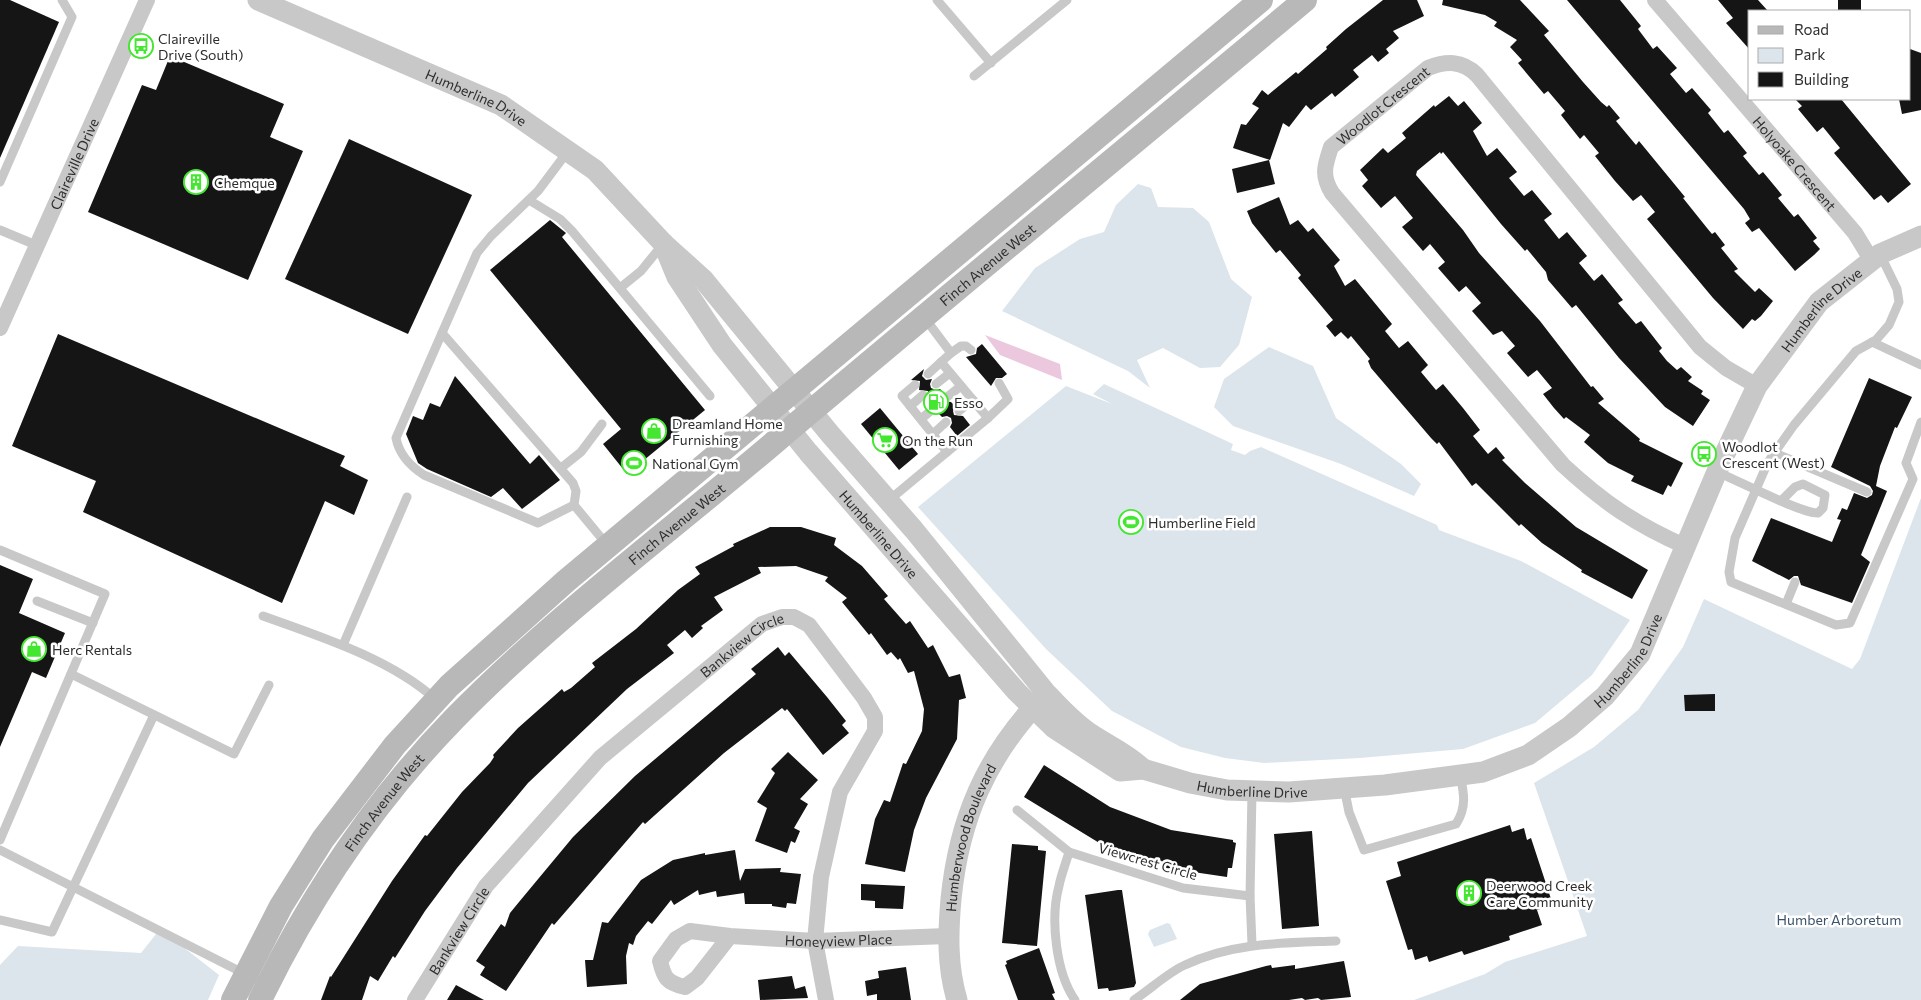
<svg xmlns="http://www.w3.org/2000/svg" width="1921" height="1000" font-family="Commissioner,sans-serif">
<rect width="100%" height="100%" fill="#fff"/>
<g fill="#dce5ec">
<polygon points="1138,184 1151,188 1158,207 1193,208 1209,222 1231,279 1252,297 1239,345 1220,367 1200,368 1163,348 1137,360 1150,388 1128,371 1002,311 1035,268 1080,239 1104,232 1116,205"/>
<polygon points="1269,347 1313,366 1336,418 1401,464 1421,484 1414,496 1341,464 1233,426 1214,407 1224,379"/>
<polygon points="1104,384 1233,444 1231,450 1245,455 1250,451 1261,447 1437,525 1439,530 1521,561 1630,620 1592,675 1535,723 1463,749 1360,758 1264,763 1225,758 1181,747 1112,711 1046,649 918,507 1066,386 1112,404 1093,394"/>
<polygon points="1921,498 1921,1000 1414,1000 1485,974 1505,962 1587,936 1534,783 1594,747 1638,710 1683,647 1704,599 1852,669 1860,659"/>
<polygon points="1167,923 1170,924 1177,939 1154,947 1148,934 1150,930"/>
<polygon points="160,929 219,975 208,1000 0,1000 0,965 18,946 141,953"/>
</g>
<polygon fill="#ecc8df" points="985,335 1060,364 1062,380 1000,355"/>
<g fill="#151515">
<polygon points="0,0 10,0 59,22 0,158"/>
<polygon points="1383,0 1417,0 1424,16 1393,31 1399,38 1386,49 1389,53 1378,62 1372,55 1353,70 1359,77 1335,97 1332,93 1311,110 1306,105 1289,127 1283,123 1270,160 1233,148 1241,124 1246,125 1259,108 1252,104 1262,90 1268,95 1296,72 1298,74 1327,49 1326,47 1346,29"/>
<polygon points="1443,0 1520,0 1549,31 1544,35 1583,82 1601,102 1607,107 1609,105 1620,118 1616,121 1636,145 1639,141 1685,197 1683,198 1707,228 1712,234 1715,232 1725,245 1721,248 1738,269 1734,271 1755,292 1759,288 1773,301 1761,316 1755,321 1752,319 1743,329 1713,298 1647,219 1655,212 1641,195 1633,201 1615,181 1595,156 1599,153 1584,135 1580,139 1561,115 1565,111 1548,91 1544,94 1518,63 1522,60 1510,47 1517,40 1494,26 1497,22 1485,15 1442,5"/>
<polygon points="1567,0 1620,0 1641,26 1638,29 1653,49 1657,46 1677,68 1670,74 1686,93 1692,88 1711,110 1708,113 1724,133 1728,130 1747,153 1743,156 1759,175 1763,172 1782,195 1778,198 1794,217 1798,214 1817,238 1813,241 1820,249 1814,255 1795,271 1759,228 1752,232 1745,223 1750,219 1744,209"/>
<polygon points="1718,0 1758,0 1768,11 1750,11 1750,50 1726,23 1733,18"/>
<rect x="1838" y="0" width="23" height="11"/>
<polygon points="1910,49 1921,53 1921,110 1902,114 1899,99 1910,99"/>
<polygon points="170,56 284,104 270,137 303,151 248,280 88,212 142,85 156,90"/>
<polygon points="1449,96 1458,106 1464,101 1482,123 1473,131 1487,156 1497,148 1517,172 1509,178 1524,196 1532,190 1552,214 1544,220 1559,239 1567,232 1587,256 1579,263 1594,281 1602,274 1623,300 1618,303 1636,324 1641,321 1662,348 1659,351 1667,361 1677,370 1681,367 1692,377 1688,381 1703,391 1701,394 1710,400 1693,426 1665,407 1619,358 1576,305 1572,308 1548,280 1546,272 1527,249 1525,251 1501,224 1443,152 1441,154 1440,152 1417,171 1416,175 1463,230 1479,253 1540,321 1591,387 1593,386 1604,399 1598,403 1640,439 1639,441 1683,463 1671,487 1668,485 1663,495 1631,481 1634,476 1608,463 1584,442 1590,435 1566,417 1564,419 1554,408 1543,394 1552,388 1537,370 1528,377 1507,353 1515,346 1502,331 1493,335 1472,311 1481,303 1466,286 1459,292 1438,268 1445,262 1430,244 1423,251 1402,227 1413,218 1395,196 1381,208 1362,186 1368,180 1360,170 1383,148 1388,153 1406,138 1402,133 1434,105 1435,107"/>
<polygon points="1795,99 1841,99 1911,184 1888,203 1881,195 1874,200 1834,153 1840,148 1823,127 1817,132 1798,109 1802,106"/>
<polygon points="349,139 472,195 408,334 285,279"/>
<polygon points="1269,160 1275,184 1237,193 1232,169"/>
<polygon points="1279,197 1290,225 1298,220 1308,232 1313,228 1340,260 1334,266 1345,286 1355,279 1392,324 1385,331 1399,348 1408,341 1428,365 1421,372 1436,390 1443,384 1463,408 1480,430 1473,436 1488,454 1496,447 1505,458 1502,460 1525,483 1576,527 1648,570 1632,599 1581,572 1582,570 1542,543 1521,524 1519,526 1476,483 1472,486 1439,442 1437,444 1431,438 1371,368 1368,361 1370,359 1351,336 1348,339 1341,332 1335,337 1326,326 1333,320 1298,278 1301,275 1280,250 1276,253 1252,223 1247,211"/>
<polygon points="550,220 566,233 562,237 705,410 627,474 603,444 621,429 490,270"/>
<polygon points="58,334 345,456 340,466 368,480 354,515 325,501 282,603 83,512 96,481 12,446"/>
<polygon points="982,344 1007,374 1002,378 996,378 991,386 966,357 976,354 977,348"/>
<polygon points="924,369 922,376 926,380 932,379 930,384 931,388 936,390 940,389 943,392 941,397 942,401 951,402 955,406 953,411 954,415 963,416 970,425 957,436 950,427 952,423 951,418 947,416 942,417 938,413 939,404 936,402 930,403 927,400 928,391 919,390 920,381 911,380"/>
<polygon points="455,376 530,464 539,455 560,480 522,509 503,488 491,497 427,469 418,463 406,434 413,416 423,420 430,403 440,407"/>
<polygon points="1869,378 1912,397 1897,428 1895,427 1880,466 1876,486 1887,491 1861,555 1870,562 1852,603 1801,585 1798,576 1794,576 1789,580 1752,561 1771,518 1832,542 1841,520 1837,519 1842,508 1847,510 1854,493 1867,498 1872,495 1873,491 1870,486 1831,467"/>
<polygon points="880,408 918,454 899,470 861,424"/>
<polygon points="770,527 801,527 836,538 834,545 862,566 888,596 884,599 906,624 910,621 928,648 933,645 949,677 960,674 966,698 959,700 957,739 926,798 914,830 905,872 865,864 875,819 884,800 890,802 903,763 906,764 922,731 924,709 914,671 908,673 900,658 898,660 891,652 887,655 871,633 869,635 842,602 847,598 825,581 828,577 796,566 758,567 761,573 714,597 723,610 701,626 703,628 692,638 685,630 667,645 674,653 627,689 528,783 457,868 425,911 395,958 393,956 378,981 370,976 362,1000 321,1000 330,976 331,977 392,881 425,835 427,836 462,792 490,763 494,757 493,755 518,728 562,689 564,692 571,688 595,667 592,663 636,629 678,590 700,574 695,567 734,546 733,544"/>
<polygon points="0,565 33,579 19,613 65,633 46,678 32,672 0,747"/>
<polygon points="778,647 785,656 789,652 827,697 846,721 842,725 849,733 823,755 787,709 785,711 782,708 724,753 645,824 643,822 554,925 552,923 506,991 480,975 485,967 476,961 484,949 501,924 505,927 510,913 519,902 573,837 635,776 756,674 751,669"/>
<polygon points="1715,694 1715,711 1685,711 1684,695"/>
<polygon points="788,752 818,780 800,799 808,804 794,828 800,831 795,843 791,841 787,853 755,841 767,808 757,802 775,773 771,769"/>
<polygon points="1044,765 1110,807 1171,830 1233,840 1233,842 1236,843 1232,868 1228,868 1227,877 1166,868 1101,844 1024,797"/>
<polygon points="1510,825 1512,832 1524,828 1527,840 1531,838 1553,905 1537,910 1542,925 1509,936 1510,940 1464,955 1462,951 1429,962 1427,956 1415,960 1412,949 1408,950 1386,881 1401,876 1397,862"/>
<polygon points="1312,831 1319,926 1282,929 1274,834"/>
<polygon points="1012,844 1038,846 1038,850 1046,851 1037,946 1002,943"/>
<polygon points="735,850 740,881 745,869 781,868 780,872 801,874 796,904 787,903 786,908 772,906 772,904 745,904 744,893 717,897 716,891 699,895 698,890 674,905 671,900 652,924 648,921 636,936 633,945 629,943 626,956 627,984 587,987 585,960 593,960 602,922 608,923 641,880 673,860 705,853 705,855"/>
<polygon points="861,884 905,886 903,909 875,908 875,901 861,900"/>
<polygon points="1118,890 1122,890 1136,983 1134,987 1109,991 1108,988 1098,989 1085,895"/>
<polygon points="1039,948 1055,993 1052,994 1055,1000 1018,1000 1005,965 1007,964 1006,961"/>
<polygon points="1344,961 1351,997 1321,1000 1318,998 1305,1000 1302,998 1289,1000 1180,1000 1200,984 1266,966 1271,965 1272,968 1295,965 1295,969"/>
<polygon points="906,967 911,1000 877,1000 877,994 867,996 865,981 879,978 878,971"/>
<polygon points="792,976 795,989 805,986 808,998 760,1000 758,980"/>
<polygon points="456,985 484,1000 447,1000"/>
</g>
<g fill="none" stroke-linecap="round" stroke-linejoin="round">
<g stroke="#c8c8c8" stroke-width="9">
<polyline points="937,0 991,63"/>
<polyline points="974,76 1067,0"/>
<path d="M568,151L538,191L491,236L477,253L396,438C399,454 410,466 424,475L538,523L574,505"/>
<polyline points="0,182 72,17 62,0"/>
<polyline points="529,200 560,219 572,231 710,396"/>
<polyline points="0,230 36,245"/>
<polyline points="1880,254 1897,289 1899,302 1889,325 1876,340 1856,351 1794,425 1768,462 1735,538 1729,572 1731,582 1836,625 1850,623 1913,479 1906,463 1921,422"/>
<polyline points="620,288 641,271 663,244"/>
<polyline points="924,317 951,353 928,374"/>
<polyline points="442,333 573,483 576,491 574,505 608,546"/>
<polyline points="1872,342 1921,365"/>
<polyline points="951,353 961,346 966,346 971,350"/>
<polyline points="941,362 988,418 947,452"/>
<polyline points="936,384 950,373"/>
<polyline points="947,397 961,386"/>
<polyline points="910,406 923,395"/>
<polyline points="959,411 973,400"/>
<polyline points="988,418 1008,399 999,383"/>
<polyline points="921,419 934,408"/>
<polyline points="933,434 946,422"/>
<polyline points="1775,453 1867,492"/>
<polyline points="561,468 581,452 602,424"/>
<path d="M1717,472C1737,480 1802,514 1818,513L1823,508L1825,495L1803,484L1795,487L1782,500"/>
<polyline points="888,501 947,452 902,396 915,385"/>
<polyline points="0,550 105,594 0,840"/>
<polyline points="37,601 93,623"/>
<polyline points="1786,604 1795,582"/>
<path d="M263,616C319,636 391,659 435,699"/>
<polyline points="343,645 407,497"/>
<polyline points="71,674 234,754 269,685"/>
<path d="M1344,787L1349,812L1364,850L1456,824C1467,807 1464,793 1460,774"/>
<polyline points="1252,792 1250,896 1252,944"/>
<polyline points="1017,810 1069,852 1183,888 1250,896"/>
<polyline points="0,850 267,985"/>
<path d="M1069,852C1066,863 1061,875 1059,886C1050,919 1056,973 1075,1000"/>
<polyline points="0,920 52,932 154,715"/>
<path d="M1134,1000C1151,989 1167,973 1185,965C1233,942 1285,943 1336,941"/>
</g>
<g stroke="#c8c8c8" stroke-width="16">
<path id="s1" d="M1655,0L1855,233L1872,261"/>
<path id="s2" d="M0,328L147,0"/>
<path id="s3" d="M1687,547C1636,525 1603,502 1563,465L1332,193C1321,175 1325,165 1331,147L1428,68C1446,61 1462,60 1477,75L1700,347L1726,368L1757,386"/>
<path id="s4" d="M730,936L697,978L685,987C667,983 664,978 660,961L676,939L690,931L730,936L815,941L947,936"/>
<path id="s5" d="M415,1000L486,886L600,758L762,624L782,617H794L809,625L864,698L875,717V731L840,792L821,877L815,941L826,1000"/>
</g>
<g stroke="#c8c8c8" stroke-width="21">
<path id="s6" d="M258,0L501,105L595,170L663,243L703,279L830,434L914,530L1047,694C1061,708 1074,723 1091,734C1109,746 1128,754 1143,769"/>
<path id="s7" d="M663,243L677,277L722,345L808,452L1017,692L1054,728L1120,771L1143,769L1190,783L1227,790L1289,792L1385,785L1483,772L1528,755L1569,727L1605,696L1640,654L1721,462L1757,386L1819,302L1880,254L1921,236"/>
<path id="s8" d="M957,1000C947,966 948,933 951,899C959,819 986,757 1041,699"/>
</g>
<g stroke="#b8b8b8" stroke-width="24">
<polyline points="233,1000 281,906 323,839 395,745 449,686 566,581 1261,0"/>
<path id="s9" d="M260,1000C310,897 375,800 455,718C554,617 669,532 776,441C952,292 1129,147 1305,0"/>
</g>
</g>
<defs>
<symbol id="bus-ring" viewBox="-11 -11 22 22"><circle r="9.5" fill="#fff" stroke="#43e72f" stroke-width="1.5"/><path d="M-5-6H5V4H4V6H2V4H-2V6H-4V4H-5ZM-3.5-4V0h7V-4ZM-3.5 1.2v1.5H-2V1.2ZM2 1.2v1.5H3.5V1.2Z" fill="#43e72f"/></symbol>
<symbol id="building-ring" viewBox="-11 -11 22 22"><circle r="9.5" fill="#fff" stroke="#43e72f" stroke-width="1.5"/><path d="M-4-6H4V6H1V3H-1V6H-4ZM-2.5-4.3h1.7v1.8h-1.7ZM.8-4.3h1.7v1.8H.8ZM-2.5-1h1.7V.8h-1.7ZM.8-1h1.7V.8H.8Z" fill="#43e72f"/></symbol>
<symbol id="fuel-ring" viewBox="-11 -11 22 22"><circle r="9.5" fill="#fff" stroke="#43e72f" stroke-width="1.5"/><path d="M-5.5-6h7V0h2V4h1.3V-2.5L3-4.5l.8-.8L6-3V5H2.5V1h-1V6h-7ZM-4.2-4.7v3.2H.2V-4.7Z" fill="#43e72f"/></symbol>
<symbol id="shop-ring" viewBox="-11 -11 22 22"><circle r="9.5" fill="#fff" stroke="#43e72f" stroke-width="1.5"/><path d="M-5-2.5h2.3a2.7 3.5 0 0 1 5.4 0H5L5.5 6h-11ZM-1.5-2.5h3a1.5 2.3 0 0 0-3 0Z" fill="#43e72f"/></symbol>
<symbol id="supermarket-ring" viewBox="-11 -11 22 22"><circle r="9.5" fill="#fff" stroke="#43e72f" stroke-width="1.5"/><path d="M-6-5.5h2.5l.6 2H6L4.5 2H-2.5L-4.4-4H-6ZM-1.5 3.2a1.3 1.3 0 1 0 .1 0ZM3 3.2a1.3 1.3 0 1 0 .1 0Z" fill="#43e72f"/></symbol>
<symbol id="stadium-ring" viewBox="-11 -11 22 22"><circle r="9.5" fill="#fff" stroke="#43e72f" stroke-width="1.5"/><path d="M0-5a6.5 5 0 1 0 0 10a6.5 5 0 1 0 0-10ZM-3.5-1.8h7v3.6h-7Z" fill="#43e72f"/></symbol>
</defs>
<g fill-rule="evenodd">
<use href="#bus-ring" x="127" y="32" width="28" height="28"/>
<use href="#building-ring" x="182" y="168" width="28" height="28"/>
<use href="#fuel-ring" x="922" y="388" width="28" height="28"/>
<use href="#shop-ring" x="640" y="417" width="28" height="28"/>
<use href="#supermarket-ring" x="871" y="426" width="28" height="28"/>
<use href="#bus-ring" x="1690" y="440" width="28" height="28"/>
<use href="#stadium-ring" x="620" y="449" width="28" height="28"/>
<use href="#stadium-ring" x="1117" y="508" width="28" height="28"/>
<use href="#shop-ring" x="20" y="635" width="28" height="28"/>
<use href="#building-ring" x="1455" y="879" width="28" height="28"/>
</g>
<g text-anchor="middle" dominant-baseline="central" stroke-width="5" stroke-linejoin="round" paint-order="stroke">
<g font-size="14" fill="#2e2e2e" stroke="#fff" text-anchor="start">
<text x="158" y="38">Claireville<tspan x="158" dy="16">Drive (South)</tspan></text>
<text x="214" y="182">Chemque</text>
<text x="954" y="402">Esso</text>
<text x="672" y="423">Dreamland Home<tspan x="672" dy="16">Furnishing</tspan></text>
<text x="902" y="440">On the Run</text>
<text x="1722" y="446">Woodlot<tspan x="1722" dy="16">Crescent (West)</tspan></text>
<text x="652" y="463">National Gym</text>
<text x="1148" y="522">Humberline Field</text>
<text x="52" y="649">Herc Rentals</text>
<text x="1486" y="885">Deerwood Creek<tspan x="1486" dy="16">Care Community</tspan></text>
</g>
<g font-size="14" fill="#2e2e2e" stroke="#fff">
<text stroke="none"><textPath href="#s6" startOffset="239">Humberline Drive</textPath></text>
<text stroke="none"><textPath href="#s3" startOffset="621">Woodlot Crescent</textPath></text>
<text stroke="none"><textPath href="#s1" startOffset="215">Holyoake Crescent</textPath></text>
<text stroke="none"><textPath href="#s2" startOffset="180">Claireville Drive</textPath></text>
<text stroke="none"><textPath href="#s9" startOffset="1044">Finch Avenue West</textPath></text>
<text stroke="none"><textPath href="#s7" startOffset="1664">Humberline Drive</textPath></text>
<text stroke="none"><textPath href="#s9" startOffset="639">Finch Avenue West</textPath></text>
<text stroke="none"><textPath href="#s7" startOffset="364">Humberline Drive</textPath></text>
<text stroke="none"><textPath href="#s5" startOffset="488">Bankview Circle</textPath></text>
<text stroke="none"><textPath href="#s7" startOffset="1259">Humberline Drive</textPath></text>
<text stroke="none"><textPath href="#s7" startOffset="839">Humberline Drive</textPath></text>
<text stroke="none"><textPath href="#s9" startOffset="234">Finch Avenue West</textPath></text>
<text stroke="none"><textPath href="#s8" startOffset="166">Humberwood Boulevard</textPath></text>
<text transform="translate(1148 861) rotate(16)">Viewcrest Circle</text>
<text stroke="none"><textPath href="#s5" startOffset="82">Bankview Circle</textPath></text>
<text stroke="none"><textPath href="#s4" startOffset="300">Honeyview Place</textPath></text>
</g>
<g font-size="14" fill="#3b536a" stroke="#fff">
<text x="1839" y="919">Humber Arboretum</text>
</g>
</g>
<rect x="1748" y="10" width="162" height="90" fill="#ffffff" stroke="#ababab"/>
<rect x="1758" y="26" width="25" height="8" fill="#b8b8b8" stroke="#ababab"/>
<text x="1794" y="35" font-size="15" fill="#2e2e2e">Road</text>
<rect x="1758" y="48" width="25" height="15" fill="#dce5ec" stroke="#ababab"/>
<text x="1794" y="60" font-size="15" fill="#2e2e2e">Park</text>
<rect x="1758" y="72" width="25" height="15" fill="#151515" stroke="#ababab"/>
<text x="1794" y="85" font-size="15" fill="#2e2e2e">Building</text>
</svg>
